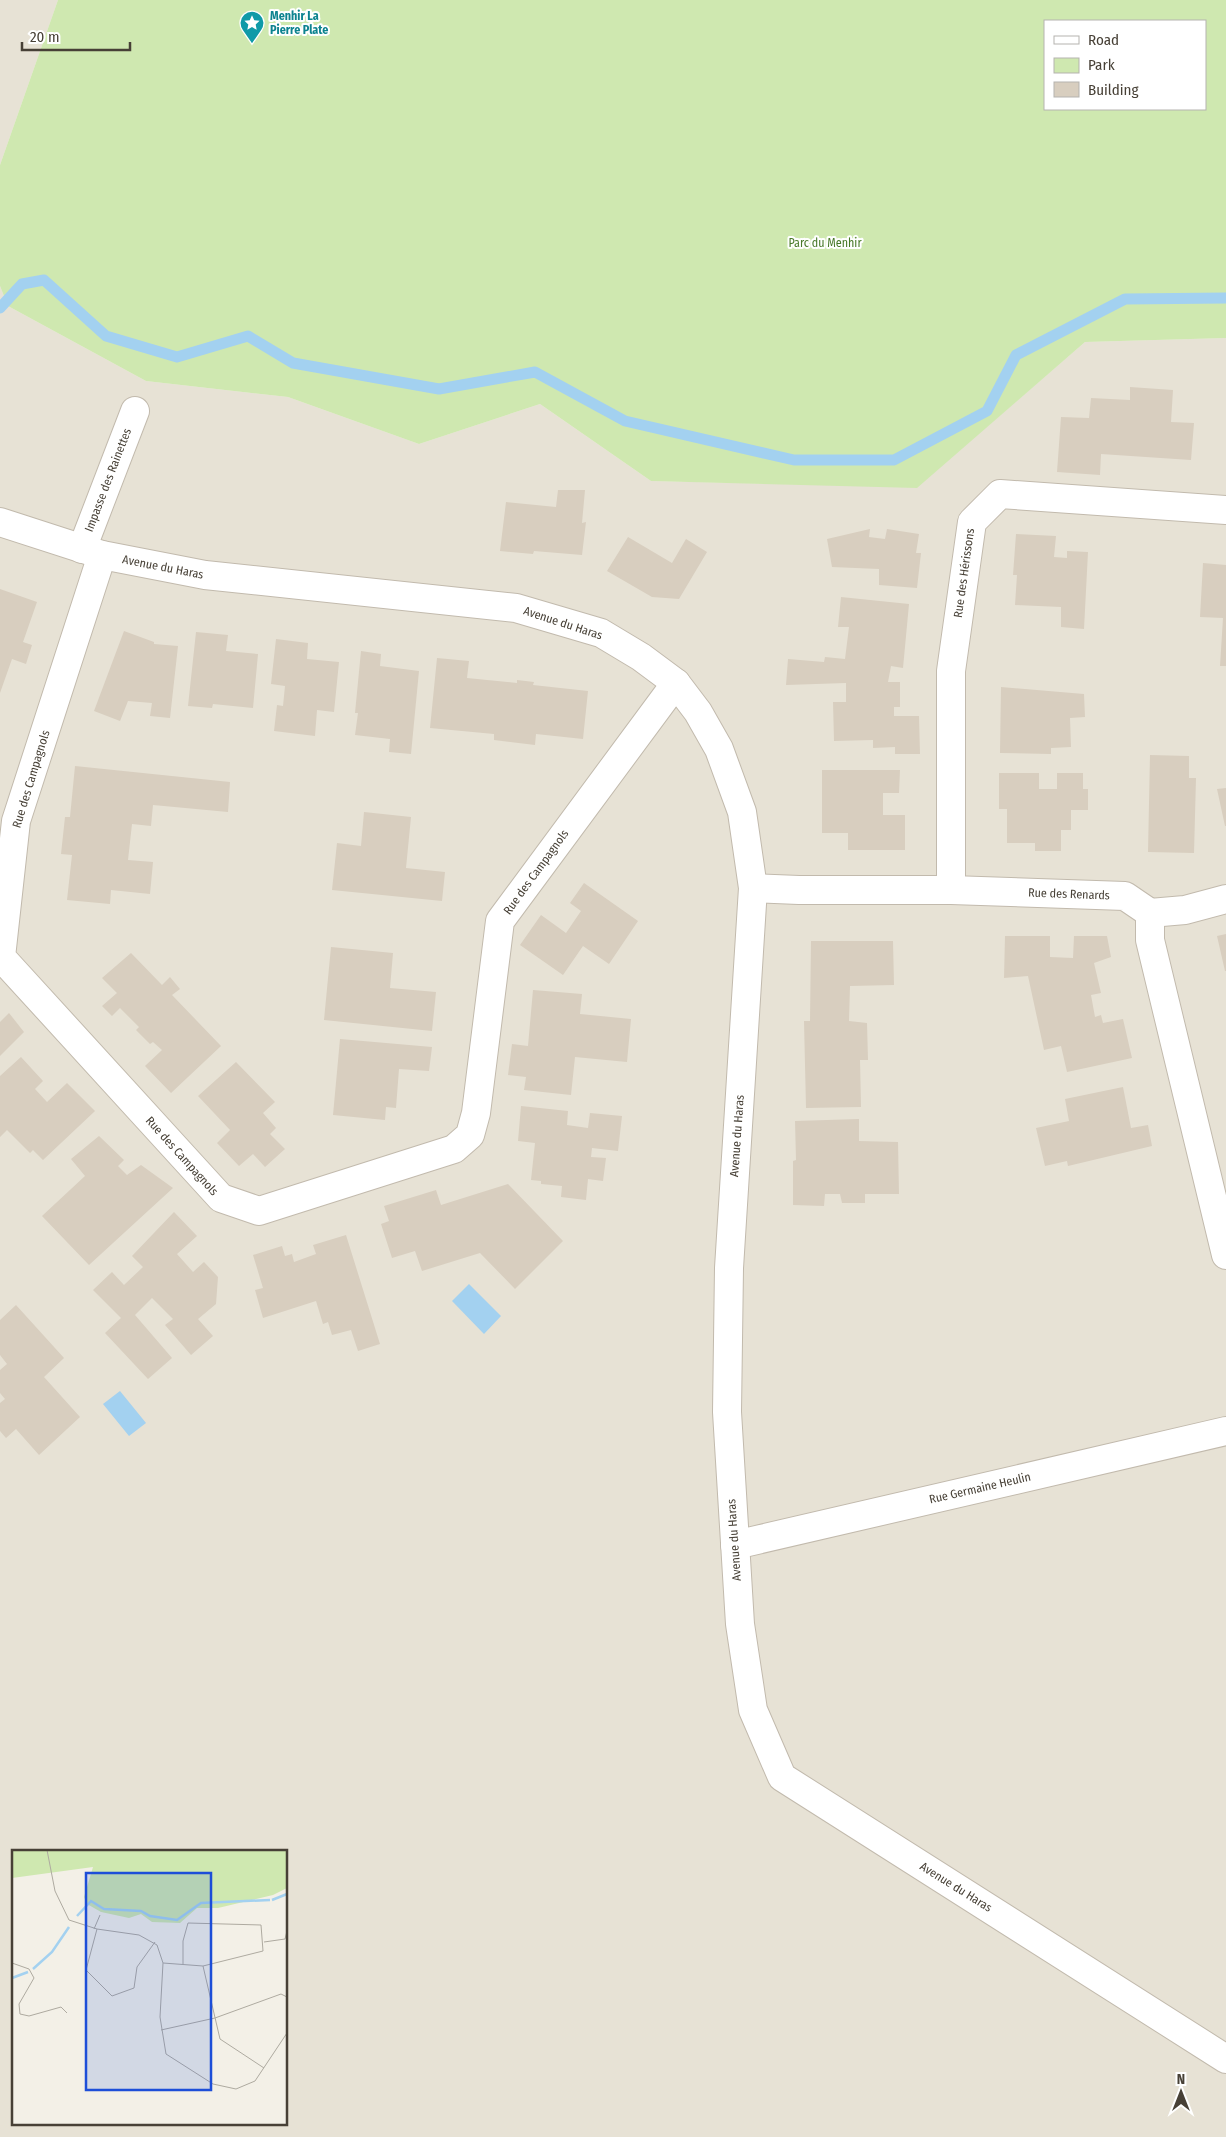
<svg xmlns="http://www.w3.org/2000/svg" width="1226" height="2137" font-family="'Fira Sans Condensed',sans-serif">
<rect width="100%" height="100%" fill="#f3f0e7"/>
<g fill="#e7e2d5" fill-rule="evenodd">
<polygon points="0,0 58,0 0,165"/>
<path d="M0,286L8,306L146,381L288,397L419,444L540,404L651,481L917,487L1085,342L1226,338V2137H0ZM14,1851H286V2123H14Z"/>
</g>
<path fill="#cfe8b0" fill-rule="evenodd" d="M58,0H1226V338L1085,342L917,488L651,481L540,404L419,444L288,397L146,381L8,306L0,286V165ZM1045,21H1205V109H1045Z"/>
<g fill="#a3d1f0">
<polygon points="469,1284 501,1316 484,1334 452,1301"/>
<polygon points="120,1391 146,1423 129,1436 103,1404"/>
</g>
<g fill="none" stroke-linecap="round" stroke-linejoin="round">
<polyline stroke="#a3d1f0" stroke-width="11" points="0,308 22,284 44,280 106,336 177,357 248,336 293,363 439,389 535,372 625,421 794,460 894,460 987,411 1016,355 1125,299 1226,298"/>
</g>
<g fill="#d8cebf">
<polygon points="1130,387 1173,390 1171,422 1194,423 1191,460 1101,454 1100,475 1057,472 1061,417 1089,418 1091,398 1130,400"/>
<polygon points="558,490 585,490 582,523 586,522 582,555 534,551 533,554 500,551 506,502 556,507"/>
<polygon points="870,529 869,537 885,539 887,529 919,534 916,553 921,553 917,588 879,585 879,569 832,567 827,539"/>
<polygon points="1016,534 1056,536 1054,557 1067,558 1067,551 1088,552 1084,629 1061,627 1061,607 1015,605 1017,575 1013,575"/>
<polygon points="628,537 672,563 686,539 707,552 679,599 652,597 607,571"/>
<polygon points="1203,563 1226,565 1226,666 1220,666 1223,618 1200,617"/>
<polygon points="0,589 37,602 23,642 32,645 26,664 12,659 0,693"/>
<polygon points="841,597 909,604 903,668 891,666 888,682 900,682 900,707 894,707 894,716 919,716 920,754 895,754 895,747 873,748 873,740 834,741 833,702 846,702 846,683 786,685 788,659 824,662 825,657 845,659 849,627 838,627"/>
<polygon points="124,631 154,642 154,644 178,646 170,718 150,716 152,703 128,701 120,721 94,711"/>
<polygon points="196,632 228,635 226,651 258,654 253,708 213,704 212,708 188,706"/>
<polygon points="276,639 308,643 307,659 339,662 334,712 317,710 315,736 274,731 277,705 283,706 285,686 271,684"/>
<polygon points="361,651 381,654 380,666 419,671 411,754 389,752 390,739 355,735 358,713 355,713"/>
<polygon points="437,658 469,661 467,678 517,683 517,680 534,682 533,685 588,691 583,739 536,734 535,745 494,740 494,734 430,728"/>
<polygon points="1001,687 1084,694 1085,717 1070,718 1071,747 1051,748 1051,754 1000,753"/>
<polygon points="1150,755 1189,756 1189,778 1196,778 1194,853 1148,852"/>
<polygon points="75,766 230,782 228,812 153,805 151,826 132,824 128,860 153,862 150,894 111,890 110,904 67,900 72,855 61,854 65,817 70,817"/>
<polygon points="822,770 900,770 899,793 883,793 883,815 905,815 905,850 848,850 848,833 822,833"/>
<polygon points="999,773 1039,773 1039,789 1057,789 1057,773 1083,773 1083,789 1088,789 1088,810 1071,810 1071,830 1061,830 1061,851 1035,851 1035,843 1007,843 1007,809 999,809"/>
<polygon points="1226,788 1226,826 1225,826 1217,789"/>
<polygon points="364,812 411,817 406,868 445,872 442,901 332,890 337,843 361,846"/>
<polygon points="584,883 638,921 609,964 583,946 563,975 520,945 541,915 566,933 581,911 570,903"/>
<polygon points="1226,934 1226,971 1225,971 1217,936"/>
<polygon points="1005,936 1050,936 1050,957 1073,958 1074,936 1107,936 1111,957 1094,963 1101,993 1091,995 1095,1017 1101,1015 1103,1023 1123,1019 1132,1058 1067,1072 1061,1046 1044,1050 1028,976 1004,978"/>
<polygon points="811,941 893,941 894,985 850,986 849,1021 867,1023 868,1060 860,1060 861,1107 806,1108 804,1021 810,1021"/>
<polygon points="331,947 393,953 390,988 436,992 432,1031 324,1020"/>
<polygon points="131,953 162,985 170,977 180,989 172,995 221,1046 171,1093 145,1066 162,1050 153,1042 150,1044 136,1030 139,1027 120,1008 112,1016 102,1006 117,993 102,978"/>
<polygon points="533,990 582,994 580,1014 631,1019 627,1062 575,1057 571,1095 524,1090 526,1077 508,1075 512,1044 528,1046"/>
<polygon points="9,1013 24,1032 0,1056 0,1022"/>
<polygon points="340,1039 432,1047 429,1071 399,1069 396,1108 386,1107 385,1120 333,1115"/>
<polygon points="21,1057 43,1081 35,1089 47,1102 67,1083 95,1111 43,1160 33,1150 30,1153 7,1130 0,1137 0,1076"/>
<polygon points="236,1062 275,1102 263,1113 276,1128 270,1134 285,1149 265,1167 253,1154 239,1166 217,1143 230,1130 198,1096"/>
<polygon points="1123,1087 1131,1128 1148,1125 1152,1146 1068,1166 1067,1161 1045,1166 1036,1128 1069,1121 1065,1099"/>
<polygon points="521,1106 568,1111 567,1125 588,1128 590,1113 622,1116 618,1151 592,1148 591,1157 606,1158 603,1181 588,1179 586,1200 561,1197 562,1186 541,1184 541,1181 531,1180 535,1143 518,1141"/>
<polygon points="859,1119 859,1141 898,1142 899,1194 865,1194 865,1203 842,1203 840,1194 825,1194 824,1206 793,1205 793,1161 796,1160 795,1121"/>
<polygon points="99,1136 124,1160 118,1166 127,1175 141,1165 173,1188 89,1265 42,1216 85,1176 71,1159"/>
<polygon points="508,1184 563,1241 515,1289 480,1253 422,1271 415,1251 392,1258 381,1224 389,1221 384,1206 436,1190 441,1205"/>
<polygon points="174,1212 197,1236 177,1254 193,1272 204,1262 218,1277 216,1304 198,1319 213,1336 191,1355 165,1325 173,1319 152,1298 135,1315 172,1358 148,1379 105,1333 121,1318 93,1290 112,1272 124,1285 143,1267 132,1256"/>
<polygon points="346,1235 380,1344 358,1351 351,1330 332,1335 328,1322 323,1324 316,1301 263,1318 255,1290 263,1288 253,1255 282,1246 285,1256 292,1254 294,1262 316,1254 313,1245"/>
<polygon points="16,1305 64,1358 44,1377 80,1417 39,1455 16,1429 6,1438 0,1431 0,1403 5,1399 0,1393 0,1370 7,1364 0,1355 0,1320"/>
</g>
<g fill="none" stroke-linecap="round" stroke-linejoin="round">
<defs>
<g id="minor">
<polyline points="0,522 102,555 205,575 516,608 601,633 641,657 676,683 698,712 719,749 742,812 753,888 729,1268 727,1412 740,1624 753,1710 782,1777 1226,2059"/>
<polyline points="82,549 135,411"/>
<polyline points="102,555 16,821 1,957 221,1198 259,1211 454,1149 470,1135 476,1113 500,921 676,683"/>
<polyline points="753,888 799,890 951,890 1125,896 1150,913 1150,940 1226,1255"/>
<polyline points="951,890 951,671 972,522 1000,494 1226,510"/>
<polyline points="1150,913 1185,910 1226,899"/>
<polyline points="735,1545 1226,1431"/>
</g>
</defs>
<use href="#minor" stroke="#c2baad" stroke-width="30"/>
<use href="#minor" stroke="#fff" stroke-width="28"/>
</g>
<defs>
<symbol id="sight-pin" viewBox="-11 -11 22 30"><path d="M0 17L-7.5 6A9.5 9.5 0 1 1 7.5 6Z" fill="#0f9aa8" stroke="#fff"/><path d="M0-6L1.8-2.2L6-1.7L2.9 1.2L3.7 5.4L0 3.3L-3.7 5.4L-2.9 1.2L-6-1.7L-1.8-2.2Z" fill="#fff"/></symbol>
</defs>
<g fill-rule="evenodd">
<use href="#sight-pin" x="238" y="9" width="28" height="38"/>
</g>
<g text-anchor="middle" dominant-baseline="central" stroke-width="4" stroke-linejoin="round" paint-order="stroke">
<g font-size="12" font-weight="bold" fill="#0d838f" stroke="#fff" text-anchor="start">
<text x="270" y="16">Menhir La<tspan x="270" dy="14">Pierre Plate</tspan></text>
</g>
<g font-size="12" fill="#487929" stroke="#fff">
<text x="825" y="243">Parc du Menhir</text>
</g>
<g font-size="12" fill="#474036" stroke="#fff">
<text transform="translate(108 480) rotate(-69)">Impasse des Rainettes</text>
<text transform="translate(163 567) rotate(11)">Avenue du Haras</text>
<text transform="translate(964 573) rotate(-82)">Rue des Hérissons</text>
<text transform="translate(563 623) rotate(18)">Avenue du Haras</text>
<text transform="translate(31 779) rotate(-73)">Rue des Campagnols</text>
<text transform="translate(536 872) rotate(-54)">Rue des Campagnols</text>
<text transform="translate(1069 894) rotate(2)">Rue des Renards</text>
<text transform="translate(737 1136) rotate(-86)">Avenue du Haras</text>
<text transform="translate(182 1156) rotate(48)">Rue des Campagnols</text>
<text transform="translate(980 1488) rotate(-13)">Rue Germaine Heulin</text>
<text transform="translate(734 1540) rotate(-94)">Avenue du Haras</text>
<text transform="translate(956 1887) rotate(32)">Avenue du Haras</text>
</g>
</g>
<g transform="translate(12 1850)">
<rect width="275" height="275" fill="#f3f0e7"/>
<path d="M0,0H275V38L261,45L206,58H185L168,73L140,72L129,64L117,68L89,62L75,54L72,47L81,17L0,28Z" fill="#cfe8b0"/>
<path fill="none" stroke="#a3d1f0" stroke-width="2.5" d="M260,50L275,44M65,66L79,51L92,59L129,61L138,66L165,70L189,53L258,50M21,119L40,102L57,77M0,128L16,122"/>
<path fill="none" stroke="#aeaaa0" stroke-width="1" d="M35,0L43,41L57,70L85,79L127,85L145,95L151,113L148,167L154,204L201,234L224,239L243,231L275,183M82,79L88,65M85,79L74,120L100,146L122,138L125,117L143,92M252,92L273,89L275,81M0,113L17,119L22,128L7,154L8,164L17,166L49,157L55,163M151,113L191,116L208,189L252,218M171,114V91L176,73L249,75L251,101L191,116M149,180L203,168L269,144L275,147"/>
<path fill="#1d4ed8" fill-opacity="0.15" stroke="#1d4ed8" stroke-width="2.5" d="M74,23H199V240H74Z"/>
<rect width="275" height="275" fill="none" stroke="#474036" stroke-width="2.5"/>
</g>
<rect x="1044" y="20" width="162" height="90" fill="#ffffff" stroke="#b5b3af"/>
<rect x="1054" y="36" width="25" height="8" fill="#ffffff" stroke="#b5b3af"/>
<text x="1088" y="45" font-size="15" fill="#474036">Road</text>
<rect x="1054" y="58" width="25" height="15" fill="#cfe8b0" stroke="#b5b3af"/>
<text x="1088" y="70" font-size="15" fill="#474036">Park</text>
<rect x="1054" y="82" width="25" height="15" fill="#d8cebf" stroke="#b5b3af"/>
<text x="1088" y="95" font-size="15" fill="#474036">Building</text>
<g transform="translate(1181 2092)" stroke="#ffffff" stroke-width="4" paint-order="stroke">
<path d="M0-4L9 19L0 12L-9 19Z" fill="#474036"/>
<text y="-8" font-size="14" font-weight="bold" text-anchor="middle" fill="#474036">N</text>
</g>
<path d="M22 42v8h108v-8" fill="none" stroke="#474036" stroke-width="2.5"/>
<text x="30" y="42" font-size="15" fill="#474036" stroke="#ffffff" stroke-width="4" paint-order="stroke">20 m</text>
</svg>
